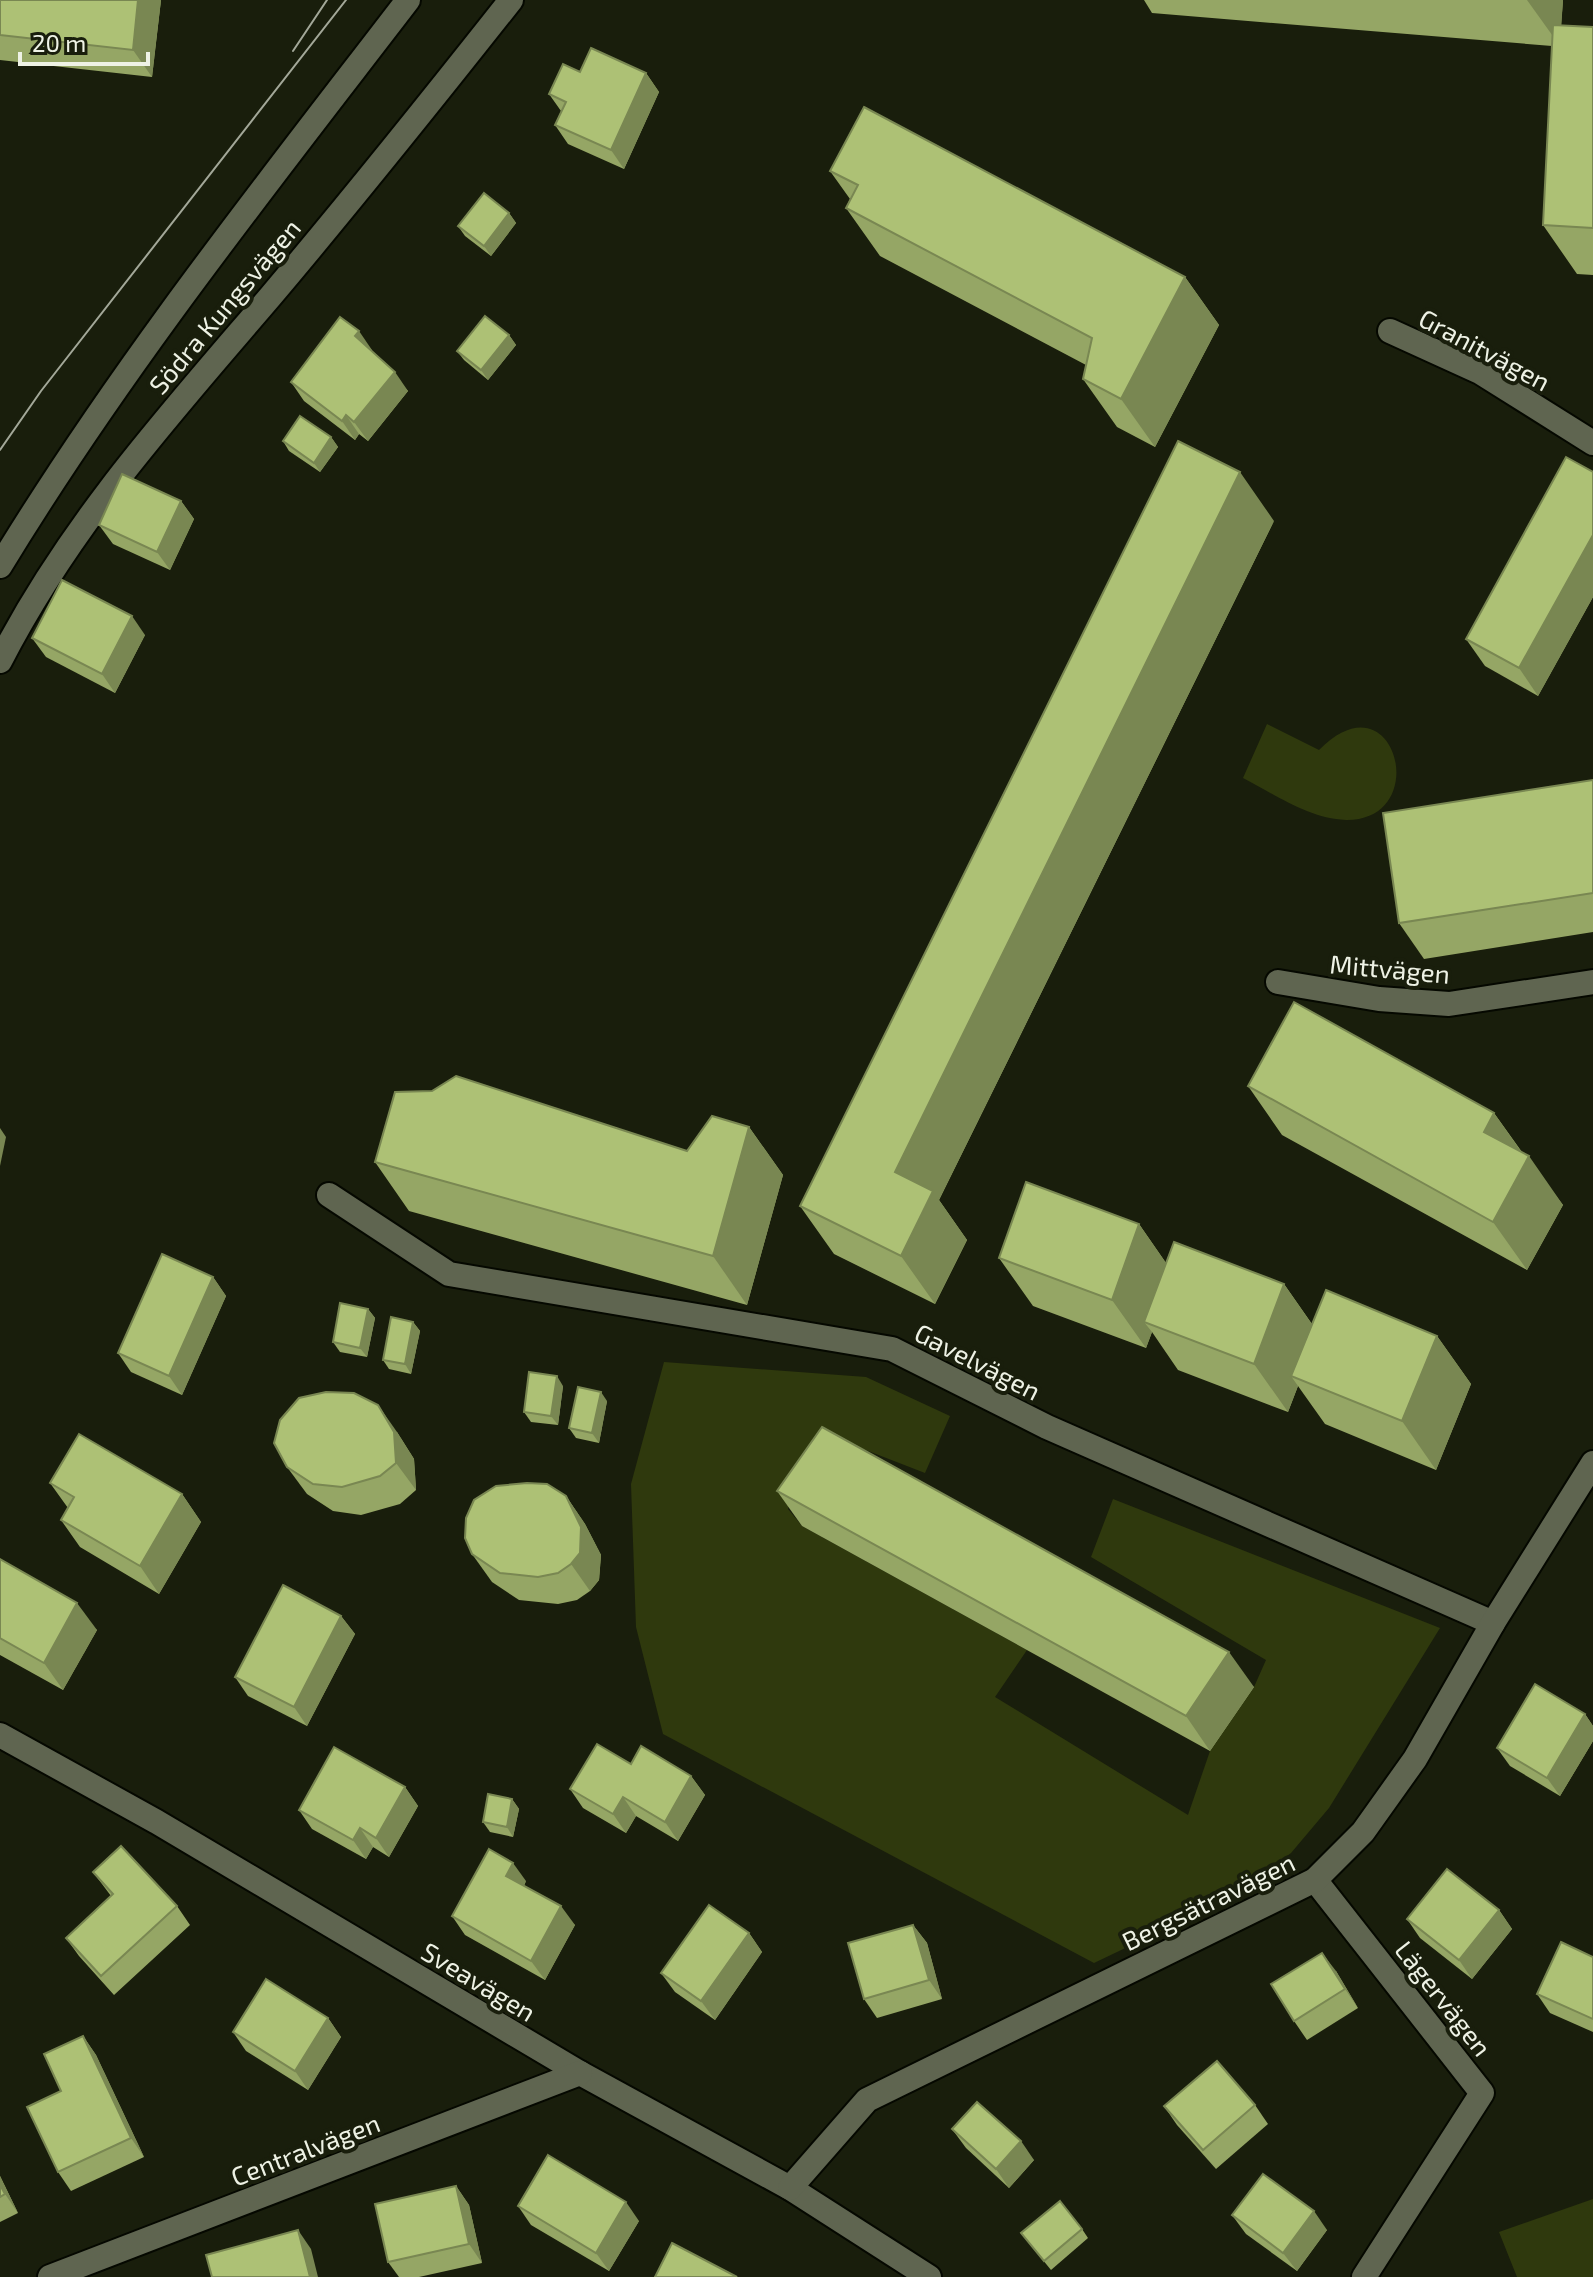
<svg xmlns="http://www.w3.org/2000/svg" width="1593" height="2277" font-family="'Exo 2',sans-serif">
<rect width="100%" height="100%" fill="#191e0c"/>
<g fill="#2f390d">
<path d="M1267,724L1319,750C1395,672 1434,821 1346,820C1309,819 1274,794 1243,778Z"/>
<polygon points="664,1362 866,1377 950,1416 925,1473 845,1442 799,1463 788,1509 802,1526 1027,1650 995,1697 1188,1815 1210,1751 1254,1687 1266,1660 1091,1557 1113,1499 1440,1628 1329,1808 1291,1853 1228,1899 1094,1963 663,1734 636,1627 631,1484"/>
<polygon points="1593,2199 1593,2277 1517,2277 1499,2232"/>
</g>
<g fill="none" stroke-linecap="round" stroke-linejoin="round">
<defs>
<g id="minor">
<polyline points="1390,331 1480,372 1593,443"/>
<path d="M0,661C71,523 170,414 270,297C352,200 432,100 511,0"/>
<polyline points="1278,982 1379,999 1449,1004 1593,982"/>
<polyline points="329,1195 449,1274 892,1349 1047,1427 1493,1623"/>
<polyline points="0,1735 157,1822 580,2073 790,2188 929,2277"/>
<polyline points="1315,1880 1482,2093 1364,2277"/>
<polyline points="790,2188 867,2100 1315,1880 1363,1832 1415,1759 1493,1623 1593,1463"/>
<polyline points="50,2277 580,2073"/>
</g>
<path id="secondary" d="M0,566C121,367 266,185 408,0"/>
</defs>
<use href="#minor" stroke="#050800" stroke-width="28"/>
<use href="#secondary" stroke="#050800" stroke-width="28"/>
<use href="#minor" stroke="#5f6550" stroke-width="24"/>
<use href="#secondary" stroke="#5f6550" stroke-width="24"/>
<g stroke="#a3a899" stroke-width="2">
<polyline points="293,51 327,0"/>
<polyline points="0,450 41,391 346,0"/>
</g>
</g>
<g fill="#95a665">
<polygon points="0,0 161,0 152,77 0,60"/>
<polygon points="1144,0 1563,0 1561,25 1593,27 1593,275 1577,274 1543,225 1552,46 1152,13"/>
<polygon points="580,72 646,73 659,92 624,169 568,144 555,125 561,111 549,94"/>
<polygon points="830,171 1185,277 1219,325 1155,447 1117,427 1083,379 1086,365 880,256 846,208 850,199"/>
<polygon points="509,213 516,223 491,256 465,236 458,226"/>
<polygon points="509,335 516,345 488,380 464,360 457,351"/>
<polygon points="372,350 371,351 408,391 368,441 359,434 355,440 304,401 291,382"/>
<polygon points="331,437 338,447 320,472 289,451 283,441"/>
<polygon points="1593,472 1593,597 1538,696 1485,666 1466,639"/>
<polygon points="181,501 194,519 170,570 113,544 99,525"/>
<polygon points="1274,521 939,1200 967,1240 935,1304 834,1254 800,1206"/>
<polygon points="145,635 115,693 46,657 32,638"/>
<polygon points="1593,780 1593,932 1424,959 1399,923"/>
<polygon points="1248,1086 1494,1113 1522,1152 1563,1205 1527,1270 1282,1135"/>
<polygon points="749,1127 783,1175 747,1305 409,1211 375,1162 687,1151"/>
<polygon points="1139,1224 1166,1263 1284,1284 1312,1324 1437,1336 1471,1384 1436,1470 1325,1424 1298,1386 1288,1412 1178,1370 1152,1332 1146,1348 1033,1306 999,1258"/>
<polygon points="213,1277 226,1296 182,1395 131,1372 118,1353"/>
<polygon points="368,1309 375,1318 367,1357 340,1352 333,1342"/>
<polygon points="413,1322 420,1331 411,1374 389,1369 383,1360"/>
<polygon points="563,1386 558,1425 531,1422 524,1412"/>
<polygon points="607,1401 599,1443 576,1438 569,1428"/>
<polygon points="397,1432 414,1459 416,1490 400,1504 361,1515 333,1511 307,1494 287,1467"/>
<polygon points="50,1483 182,1494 201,1522 159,1594 80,1547 61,1520 68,1508"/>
<polygon points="777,1491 1254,1687 1210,1751 802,1526"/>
<polygon points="566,1496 585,1524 601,1555 599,1580 590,1591 577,1600 558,1604 519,1600 492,1582 472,1554"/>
<polygon points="0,1559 97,1630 63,1690 0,1655"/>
<polygon points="341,1616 355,1634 307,1726 248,1696 235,1677"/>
<polygon points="1585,1714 1593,1726 1593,1741 1560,1796 1510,1766 1497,1748"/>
<polygon points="631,1764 691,1776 705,1795 678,1841 636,1816 626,1833 583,1808 570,1789"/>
<polygon points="405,1787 418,1806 389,1857 373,1847 366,1859 312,1829 299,1810"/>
<polygon points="512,1799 519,1809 513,1837 490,1832 483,1822"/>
<polygon points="93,1872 177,1906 190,1925 114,1995 79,1956 66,1938 111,1896"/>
<polygon points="526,1881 524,1886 575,1925 545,1980 465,1935 452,1916"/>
<polygon points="1499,1910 1512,1929 1472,1979 1420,1938 1407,1919"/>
<polygon points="913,1925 927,1943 942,1999 877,2018 864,1999"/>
<polygon points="749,1933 762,1952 715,2020 675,1992 661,1973"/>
<polygon points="1593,1957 1593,2032 1550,2013 1537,1994"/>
<polygon points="1336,1971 1358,2008 1307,2040 1294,2021"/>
<polygon points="328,2018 341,2037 308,2090 246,2051 233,2032"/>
<polygon points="83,2036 96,2055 144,2157 71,2191 58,2172 61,2091"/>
<polygon points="1255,2105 1268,2124 1216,2169 1177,2125 1164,2106"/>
<polygon points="952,2129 1034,2160 1009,2188 966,2148"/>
<polygon points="0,2176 18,2213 0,2222"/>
<polygon points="456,2186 469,2205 482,2263 419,2277 399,2277 388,2262"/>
<polygon points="518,2206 639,2221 609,2271 531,2225"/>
<polygon points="1232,2215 1327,2230 1297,2271 1246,2234"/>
<polygon points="1082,2229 1088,2238 1051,2270 1021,2233"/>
</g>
<g fill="#798752">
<polygon points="138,0 161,0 152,77 133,50"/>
<polygon points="1527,0 1563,0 1560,46"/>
<polygon points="646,73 659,92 624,169 611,150"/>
<polygon points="509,213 516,223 491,256 484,246"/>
<polygon points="1185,277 1219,325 1155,447 1121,399"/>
<polygon points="359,331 372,350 368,355 355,336"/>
<polygon points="509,335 516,345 488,380 481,370"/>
<polygon points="395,372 408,391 368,441 354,422"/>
<polygon points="346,415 359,434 355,440 342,421"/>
<polygon points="331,437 338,447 320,472 314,463"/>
<polygon points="1240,472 1274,521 939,1200 967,1240 935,1304 901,1256 895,1172"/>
<polygon points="181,501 194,519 170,570 157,552"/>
<polygon points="1593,535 1593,597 1538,696 1519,668"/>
<polygon points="132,616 145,635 115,693 102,674"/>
<polygon points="1494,1113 1527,1160 1529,1156 1563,1205 1527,1270 1493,1222 1484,1132"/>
<polygon points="749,1127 783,1175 747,1305 713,1256"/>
<polygon points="0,1128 6,1137 0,1166"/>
<polygon points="1139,1224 1173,1273 1144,1322 1152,1332 1146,1348 1112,1300"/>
<polygon points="213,1277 226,1296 182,1395 169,1376"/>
<polygon points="1284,1284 1318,1333 1291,1376 1298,1386 1288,1412 1254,1364"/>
<polygon points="368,1309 375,1318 367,1357 360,1348"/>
<polygon points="413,1322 420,1331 411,1374 405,1364"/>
<polygon points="1437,1336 1471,1384 1436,1470 1402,1421"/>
<polygon points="557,1376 563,1386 558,1425 551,1416"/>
<polygon points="601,1392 607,1401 599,1443 592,1433"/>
<polygon points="378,1405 397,1432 414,1459 416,1490 396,1463"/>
<polygon points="182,1494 201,1522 159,1594 140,1566"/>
<polygon points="566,1496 585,1524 601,1555 599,1580 590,1591 571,1564"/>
<polygon points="77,1603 97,1630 63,1690 44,1663"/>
<polygon points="341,1616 355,1634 307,1726 294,1707"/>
<polygon points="1229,1652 1254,1687 1210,1751 1186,1716"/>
<polygon points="1585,1714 1593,1726 1593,1741 1560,1796 1547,1778"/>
<polygon points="691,1776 705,1795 678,1841 665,1822"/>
<polygon points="405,1787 418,1806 389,1857 376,1838"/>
<polygon points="623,1797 636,1816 626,1833 613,1814"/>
<polygon points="512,1799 519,1809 513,1837 507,1827"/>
<polygon points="360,1828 373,1847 366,1859 353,1840"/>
<polygon points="513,1863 526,1881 519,1895 506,1876"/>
<polygon points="561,1906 575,1925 545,1980 531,1961"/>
<polygon points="1499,1910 1512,1929 1472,1979 1459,1960"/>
<polygon points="913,1925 927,1943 942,1999 929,1980"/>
<polygon points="749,1933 762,1952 715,2020 701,2001"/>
<polygon points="1322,1953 1336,1971 1358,2008 1345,1989"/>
<polygon points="328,2018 341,2037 308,2090 295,2071"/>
<polygon points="83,2036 96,2055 144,2157 131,2138"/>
<polygon points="1021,2141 1034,2160 1009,2188 996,2169"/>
<polygon points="0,2176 18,2213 5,2194 0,2185"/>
<polygon points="456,2186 469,2205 482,2263 469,2244"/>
<polygon points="626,2202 639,2221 609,2271 596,2253"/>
<polygon points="1314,2211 1327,2230 1297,2271 1283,2253"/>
<polygon points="298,2230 311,2249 318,2277 310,2277"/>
</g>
<g fill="#adc175" stroke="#798752" stroke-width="2">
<polygon points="0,0 138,0 133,50 0,35"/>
<polygon points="1553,25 1593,27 1593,228 1543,225"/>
<polygon points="591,48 646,73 611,150 555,125 566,102 549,94 563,64 580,72"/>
<polygon points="864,107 1185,277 1121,399 1083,379 1092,338 846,208 858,185 830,171"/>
<polygon points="484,193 509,213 484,246 458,226"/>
<polygon points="485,316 509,335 481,370 457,351"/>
<polygon points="340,317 359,331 355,336 395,372 354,422 346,415 342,421 291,382"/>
<polygon points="300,416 331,437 314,463 283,441"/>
<polygon points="1178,441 1240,472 895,1172 933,1191 901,1256 800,1206"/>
<polygon points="1566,457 1593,472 1593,535 1519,668 1466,639"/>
<polygon points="122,474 181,501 157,552 99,525"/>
<polygon points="62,580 132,616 102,674 32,638"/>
<polygon points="1593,780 1593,893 1399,923 1383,813"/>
<polygon points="1294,1002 1494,1113 1484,1132 1529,1156 1493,1222 1248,1086"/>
<polygon points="456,1076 687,1151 712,1116 749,1127 713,1256 375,1162 395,1092 432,1091"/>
<polygon points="1026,1182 1139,1224 1112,1300 999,1258"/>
<polygon points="1174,1242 1284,1284 1254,1364 1144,1322"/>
<polygon points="162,1254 213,1277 169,1376 118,1353"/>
<polygon points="1326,1290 1437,1336 1402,1421 1291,1376"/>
<polygon points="340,1303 368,1309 360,1348 333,1342"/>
<polygon points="391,1317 413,1322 405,1364 383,1360"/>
<polygon points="529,1372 557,1376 551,1416 524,1412"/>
<polygon points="578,1387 601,1392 592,1433 569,1428"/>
<polygon points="326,1392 354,1393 378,1405 394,1432 396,1463 380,1476 342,1487 313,1484 287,1467 274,1443 280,1420 299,1398"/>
<polygon points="822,1427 1229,1652 1186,1716 777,1491"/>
<polygon points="79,1434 182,1494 140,1566 61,1520 74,1497 50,1483"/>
<polygon points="527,1483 547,1484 566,1496 581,1527 580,1553 571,1564 558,1573 538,1577 500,1573 472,1554 465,1538 466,1518 474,1500 496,1486"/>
<polygon points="0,1559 77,1603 44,1663 0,1638"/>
<polygon points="283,1585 341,1616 294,1707 235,1677"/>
<polygon points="1535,1684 1585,1714 1547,1778 1497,1748"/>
<polygon points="597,1744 631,1764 641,1746 691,1776 665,1822 623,1797 613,1814 570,1789"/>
<polygon points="334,1747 405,1787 376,1838 360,1828 353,1840 299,1810"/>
<polygon points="488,1794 512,1799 507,1827 483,1822"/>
<polygon points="121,1846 177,1906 101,1976 66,1938 113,1894 93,1872"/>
<polygon points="489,1849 513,1863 506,1876 561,1906 531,1961 452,1916"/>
<polygon points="1447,1869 1499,1910 1459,1960 1407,1919"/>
<polygon points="709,1905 749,1933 701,2001 661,1973"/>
<polygon points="913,1925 929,1980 864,1999 848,1943"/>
<polygon points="1561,1942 1593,1957 1593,2019 1537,1994"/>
<polygon points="1322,1953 1345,1989 1294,2021 1271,1984"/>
<polygon points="266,1979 328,2018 295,2071 233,2032"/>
<polygon points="83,2036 131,2138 58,2172 27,2107 61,2091 44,2054"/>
<polygon points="1217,2061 1255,2105 1203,2150 1164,2106"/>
<polygon points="977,2102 1021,2141 996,2169 952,2129"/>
<polygon points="548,2155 626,2202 596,2253 518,2206"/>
<polygon points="1263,2174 1314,2211 1283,2253 1232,2215"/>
<polygon points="0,2185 5,2194 0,2197"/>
<polygon points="456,2186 469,2244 388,2262 375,2204"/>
<polygon points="1060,2201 1082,2229 1044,2261 1021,2233"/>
<polygon points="298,2230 310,2277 212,2277 206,2255"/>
<polygon points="672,2243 737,2277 655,2277"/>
</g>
<g text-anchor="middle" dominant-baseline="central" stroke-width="8" stroke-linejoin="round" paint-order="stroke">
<g font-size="26" fill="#eef2e5" stroke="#191e0c">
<text transform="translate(224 306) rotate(-50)">Södra Kungsvägen</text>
<text transform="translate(1485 349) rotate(28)">Granitvägen</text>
<text transform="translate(1390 968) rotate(5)">Mittvägen</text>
<text transform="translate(978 1361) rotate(27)">Gavelvägen</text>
<text transform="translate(1208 1901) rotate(-26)">Bergsätravägen</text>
<text transform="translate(479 1981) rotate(31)">Sveavägen</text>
<text transform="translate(1444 1998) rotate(52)">Lägervägen</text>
<text transform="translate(305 2149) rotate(-21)">Centralvägen</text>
</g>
</g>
<path d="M20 52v12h128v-12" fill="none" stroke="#eef2e5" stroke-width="4"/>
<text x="32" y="52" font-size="24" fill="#eef2e5" stroke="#191e0c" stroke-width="6" paint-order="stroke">20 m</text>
</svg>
